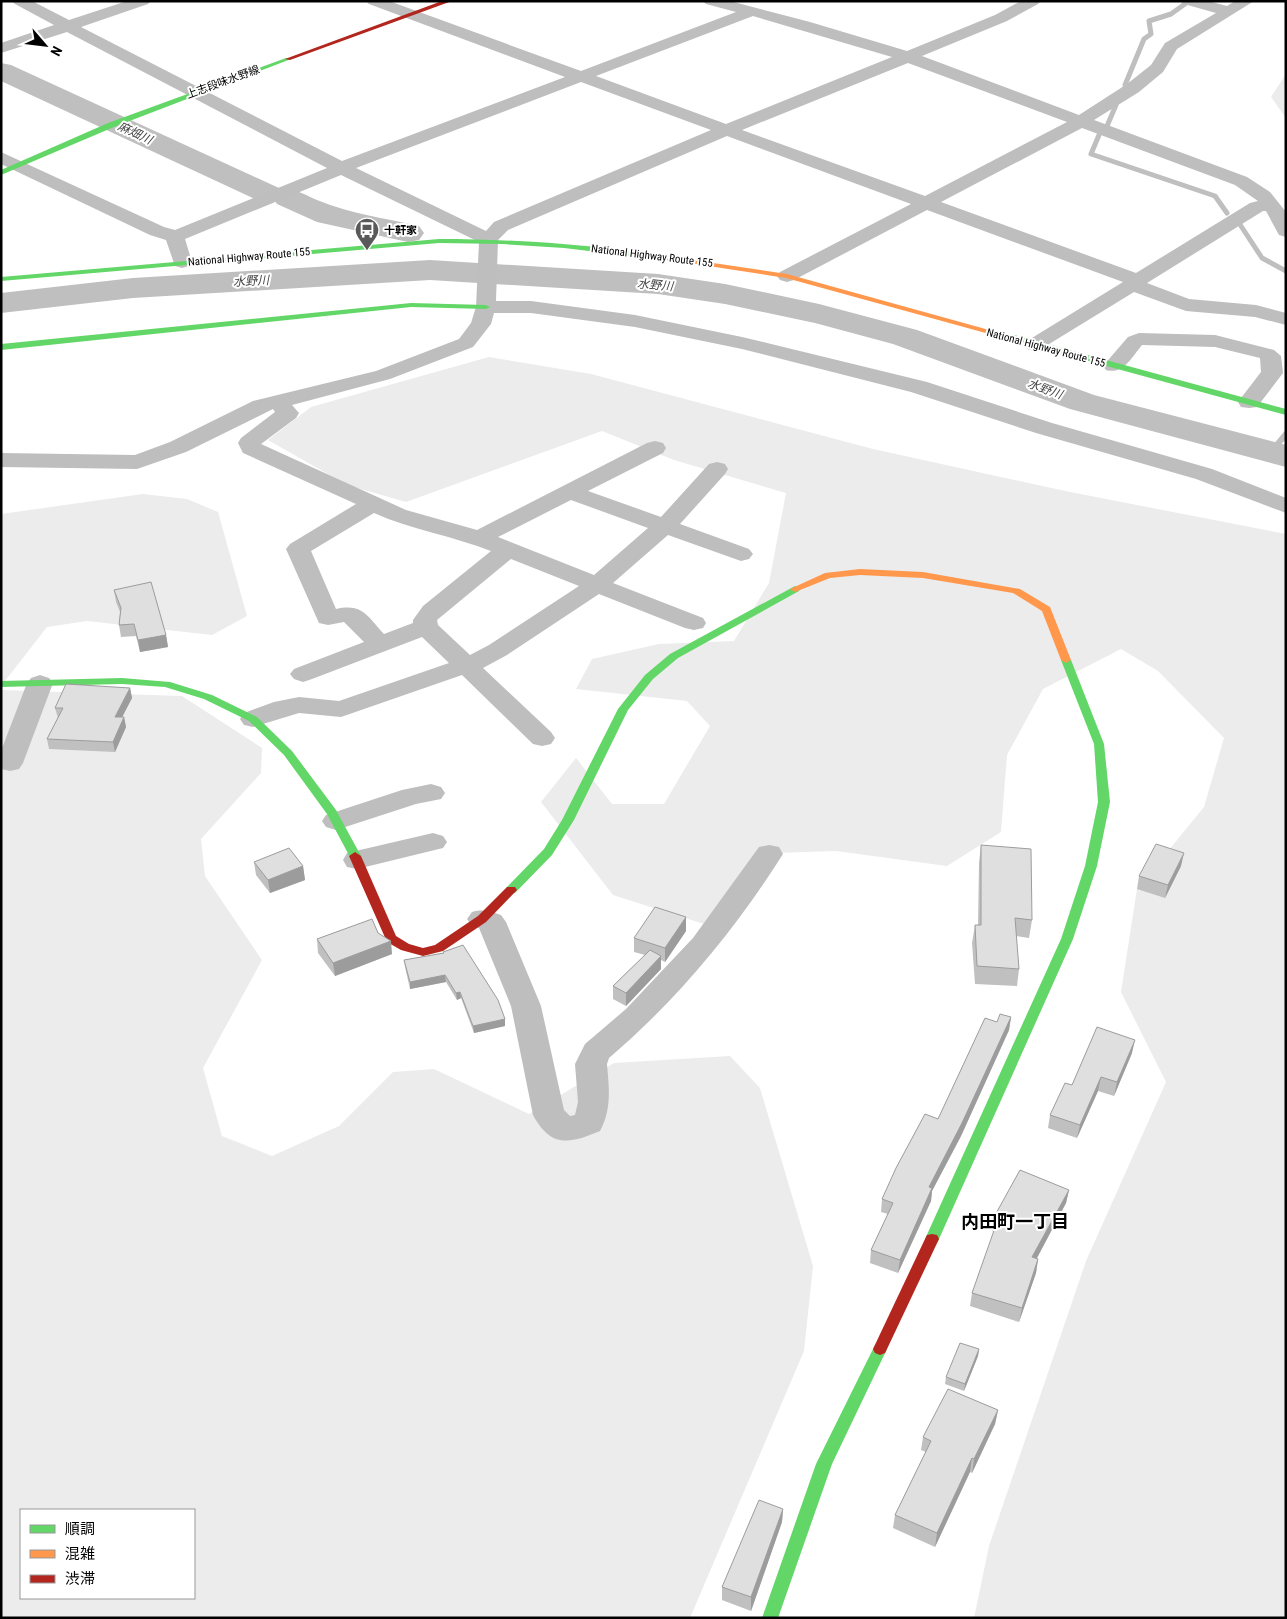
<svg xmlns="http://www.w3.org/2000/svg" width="1287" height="1619" font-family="'Roboto Condensed','Noto Sans JP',sans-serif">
<rect width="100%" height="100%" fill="#fff"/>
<g fill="#ececec" fill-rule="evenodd">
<polygon points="1286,74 1286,118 1271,97"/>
<polygon points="489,357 591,374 873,449 1070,492 1286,534 1286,1618 974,1618 989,1546 1086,1261 1166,1082 1121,992 1137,889 1204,807 1224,738 1158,671 1121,649 1043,689 1007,755 1001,832 947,866 836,851 775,853 726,931 613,895 541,802 576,758 612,804 664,804 710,726 687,701 576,689 592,659 659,644 734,641 769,583 786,493 674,460 602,431 406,502 347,485 268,440 311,407"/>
<polygon points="143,494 187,499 218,512 247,616 212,635 87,621 47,627 1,686 1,514"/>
<path d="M1,690L182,696L262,748L261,773L201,839L205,876L262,960L203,1068L222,1136L272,1156L339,1126L393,1072L434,1069L529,1114L614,1063L730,1056L760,1088L813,1266L804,1351L690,1618H1ZM21,1510H194V1598H21Z"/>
</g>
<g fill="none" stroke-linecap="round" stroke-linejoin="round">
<g stroke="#bfbfbf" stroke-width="5">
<polyline points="1125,85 1144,39 1151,34 1149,21 1171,14 1189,1"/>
<polyline points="1107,126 1116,105"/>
<polyline points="1099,135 1091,154 1215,196 1227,213"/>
<polyline points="1241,226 1262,258 1286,271"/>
</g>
<polyline stroke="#bfbfbf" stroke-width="6" points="1271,452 1286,434"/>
<g fill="#bfbfbf" fill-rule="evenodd">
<path d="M1,63L11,65L279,188L281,191C294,187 305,195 317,200C350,214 385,218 419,226L424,233L419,240L408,242L317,222L277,204L275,201L268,203L257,200L1,81Z"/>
<polygon points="430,260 658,274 725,284 819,304 917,330 1094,395 1286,445 1286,467 1070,409 893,344 815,323 725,304 658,294 430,280 133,298 1,313 1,293 133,278"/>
</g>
<g fill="#bebebe" fill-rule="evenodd">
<path d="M12,1H32L69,20L127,1H151L148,4L81,27L342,161L565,77L369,4L366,1H389L581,71L736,12L706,4L703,1H730L810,22L907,51L995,15L1021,1H1041L1038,4L1007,21L922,56L1079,115L1127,84L1151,65L1165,43L1216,13L1184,4L1181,1H1208L1227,6L1235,1H1254L1177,49L1163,72L1139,92L1094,120L1247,177L1270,192L1286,212V237L1279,235L1266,211H1263L1147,283L1189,299L1256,305L1286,313V325L1255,317L1186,311L1134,292L1041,349L1034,351L1027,349L1024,345L1027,341L1123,282L927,210L794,280L787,282L780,280L777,276L780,272L911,204L727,136L508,230L498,240L496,301H531L635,315L742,337L927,382L1052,423L1212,469L1286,498V513L1196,479L1036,433L911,392L742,349L635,327L531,313H494L491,324L473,347L390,379L292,405L299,413L296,418L261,444L406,510L477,530L647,443L655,441L663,443L666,448L663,453L588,491L661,517L709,464L717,462L725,464L728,469L725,474L680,524L749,549L753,554L749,559L741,561L668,535L613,583L703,618L706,623L703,628L694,630L685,628L599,594L507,655L483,668L551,732L555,738L551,744L542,746L533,744L462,675L341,717L299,713L253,727L244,725L240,719L244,713L274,702L299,697L339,701L449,663L422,637L312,679L303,682L294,679L290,674L294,669L364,642L344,622L328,625L319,623L286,549L290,544L356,504L243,453L238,443L241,438L275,412L273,409L186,452L137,469L1,467V453L135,455L170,442L253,401L376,371L459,339L471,323L476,307L479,242L341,175L185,239L192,262L189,266L182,268L175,266L166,240L150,235L1,164V152L164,227L175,230L327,168L67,32L1,53V43L54,25L15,4ZM753,16L892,57L726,124L596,76ZM908,63L1067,122L925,196L742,130ZM581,82L711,130L494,222L486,231L356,168ZM1082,128L1235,185L1258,201L1250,203L1136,273L941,202ZM571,500L648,528L594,575L498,537ZM374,513C412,530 453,536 491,551L423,606L413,620V623L384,634C367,616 363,603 336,609L311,551ZM511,559L579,586L489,645L470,655L438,625L437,620Z"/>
<path d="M1139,333L1215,335L1274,350L1281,356L1283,373L1257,407L1249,408L1241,407L1238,402L1261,372L1260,358L1215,347L1142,345C1132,357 1123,375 1106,370L1103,366L1128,337Z"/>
<polygon points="40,675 49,678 53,683 23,763 19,769 10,771 1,769 1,751 27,683 31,678"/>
<polygon points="431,784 441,787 445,793 441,799 416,804 336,830 326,827 322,821 326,815 402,790"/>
<polygon points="433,833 443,836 447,842 443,848 357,869 347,867 343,860 347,853"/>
<path d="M769,845L779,847L783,854C735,930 677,1000 609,1058L607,1064C609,1088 612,1109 600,1131C569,1144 551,1148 533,1115L511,1006L479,928L472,926L467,919L472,912C483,909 490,911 501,915L506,922L541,1006L564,1110L570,1116L575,1115L578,1102L575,1064L585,1044L626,1009L693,938L759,847Z"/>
</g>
<g fill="#63d668" fill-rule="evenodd">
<polygon points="286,58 291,59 114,127 1,175 1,170 108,123"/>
<path d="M439,239C523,239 606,246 689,259L693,261L689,263L564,248L502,244L439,243L1,281V277Z"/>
<polygon points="411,303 486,305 490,307 486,309 411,307 1,350 1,344"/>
<polygon points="1014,335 1286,409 1286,415 1011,340 1010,338"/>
<polygon points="795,586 800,589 799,591 678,658 653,679 628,710 574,820 552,855 515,893 507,893 505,890 507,887 544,849 562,820 618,709 645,675 670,654"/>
<polygon points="1066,657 1071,660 1104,744 1110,802 1097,866 1073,939 939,1239 937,1243 932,1244 927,1243 925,1239 1061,939 1085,866 1098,802 1094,744 1061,660"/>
<polygon points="122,678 170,682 212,695 257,717 292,751 336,810 361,856 359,859 351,859 327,814 284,755 249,721 204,699 165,687 122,684 1,687 1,681"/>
<polygon points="880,1343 885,1345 887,1349 832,1464 778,1618 762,1618 816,1464 875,1345"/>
</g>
<g fill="#ff974d" fill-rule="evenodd">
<polygon points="686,259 787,274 1018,338 1014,341 1011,340 786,278 689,263 685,261"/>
<polygon points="860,569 923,572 1020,589 1050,607 1071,660 1066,663 1061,660 1042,611 1013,593 923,578 860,575 830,578 795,592 790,589 825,573"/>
</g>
<g fill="#b3261e" fill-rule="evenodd">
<polygon points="442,1 452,1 290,60 285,59"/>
<polygon points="355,852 361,856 396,936 409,944 423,948 435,945 478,916 507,887 515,887 517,890 486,922 443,951 423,956 401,950 387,942 349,856"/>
<polygon points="932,1234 937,1235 939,1239 887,1349 885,1353 880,1355 875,1353 873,1349 925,1239 927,1235"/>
</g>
</g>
<g fill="#c0c0c0">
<polygon points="114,590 166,635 168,647 140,652 136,636 121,637 119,625 120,612 116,602"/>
<polygon points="130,688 132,698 122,717 124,717 126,727 115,752 49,749 47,739 58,718 55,708"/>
<polygon points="981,845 1032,920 1029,938 1016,936 1019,969 1017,986 975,984 972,943 975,925 978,925 979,863"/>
<polygon points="254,862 303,866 305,880 270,893 256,875"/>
<polygon points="1181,866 1165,898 1137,889 1139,876"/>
<polygon points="686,917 686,931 665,962 661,960 661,969 626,1006 613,999 613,986 645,955 634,952 634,938"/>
<polygon points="378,933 392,954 335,976 318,953 317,939"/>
<polygon points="443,952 505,1019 505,1026 474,1033 461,998 457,1000 446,982 410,989 405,967 404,960 443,953"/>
<polygon points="1011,1017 1009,1030 961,1136 932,1191 931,1201 898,1273 870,1263 871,1250 888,1214 881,1212 882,1199 938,1119 997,1022"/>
<polygon points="1132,1053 1114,1096 1098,1091 1077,1138 1048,1128 1050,1115"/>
<polygon points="1069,1190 1066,1203 1037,1258 1038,1259 1036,1273 1019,1322 970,1306 972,1293 994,1232 992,1231 994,1217"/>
<polygon points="979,1349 978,1356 964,1391 945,1384 946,1377"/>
<polygon points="998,1410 995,1424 972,1473 970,1472 935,1547 893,1528 895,1515 926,1452 921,1450 923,1437"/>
<polygon points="783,1509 782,1522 751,1611 722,1600 722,1587"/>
</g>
<g fill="#9c9c9c">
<polygon points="166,635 168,647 140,652 138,640"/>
<polygon points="130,688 132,698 117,727 115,717"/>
<polygon points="124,717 126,727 115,752 113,742"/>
<polygon points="1184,853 1181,866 1165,898 1168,885"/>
<polygon points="303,866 305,880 270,893 268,880"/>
<polygon points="686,917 686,931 665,962 665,948"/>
<polygon points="391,941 392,954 335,976 333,963"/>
<polygon points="661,956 661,969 626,1006 626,993"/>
<polygon points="445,975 446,982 410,989 410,982"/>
<polygon points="460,992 461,998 457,1000 456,993"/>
<polygon points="1011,1017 1009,1030 961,1136 932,1191 931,1201 898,1273 900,1260 929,1187"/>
<polygon points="505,1019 505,1026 474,1033 473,1026"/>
<polygon points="1135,1040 1132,1053 1114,1096 1117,1082"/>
<polygon points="1101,1077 1098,1091 1077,1138 1080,1125"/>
<polygon points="1069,1190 1066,1203 1030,1271 1032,1257"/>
<polygon points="1038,1259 1036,1273 1019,1322 1022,1308"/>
<polygon points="979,1349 978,1356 964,1391 965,1384"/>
<polygon points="998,1410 995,1424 972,1473 974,1459"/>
<polygon points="972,1458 970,1472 935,1547 937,1533"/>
<polygon points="783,1509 782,1522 751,1611 751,1597"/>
</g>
<g fill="#dfdfdf" stroke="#9c9c9c">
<polygon points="151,582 166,635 138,640 134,624 119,625 121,608 114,590"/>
<polygon points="66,684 130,688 115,717 124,717 113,742 47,739 63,708 55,708"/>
<polygon points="1156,844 1184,853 1168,885 1139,876"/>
<polygon points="981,845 1031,849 1032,920 1015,918 1019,969 977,966 975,925 981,925"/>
<polygon points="289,848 303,866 268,880 254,862"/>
<polygon points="655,907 686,917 665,948 634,938"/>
<polygon points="372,919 378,933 391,941 333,963 317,939"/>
<polygon points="463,945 498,1000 505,1019 473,1026 460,992 456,993 445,975 410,982 404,960 444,953 443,952"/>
<polygon points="650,950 661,956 626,993 613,986"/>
<polygon points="1000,1014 1011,1017 962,1123 929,1187 932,1188 900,1260 871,1250 893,1203 882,1199 896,1168 925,1114 938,1119 985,1018 997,1022"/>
<polygon points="1097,1027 1135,1040 1117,1082 1101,1077 1080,1125 1050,1115 1065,1083 1072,1085"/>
<polygon points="1020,1170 1069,1190 1032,1257 1038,1259 1022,1308 972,1293 998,1219 994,1217"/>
<polygon points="960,1343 979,1349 965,1384 946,1377"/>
<polygon points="948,1389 998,1410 974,1459 972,1458 937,1533 895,1515 931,1441 923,1437"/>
<polygon points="759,1500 783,1509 751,1597 722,1587"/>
</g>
<defs>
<symbol id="bus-pin" viewBox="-11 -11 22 30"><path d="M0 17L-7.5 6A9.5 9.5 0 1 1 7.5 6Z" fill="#595959" stroke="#fff"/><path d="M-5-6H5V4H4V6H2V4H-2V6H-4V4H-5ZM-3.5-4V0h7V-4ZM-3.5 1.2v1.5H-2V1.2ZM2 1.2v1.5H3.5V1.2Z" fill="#fff"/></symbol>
</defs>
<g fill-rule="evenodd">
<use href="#bus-pin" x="353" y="216" width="28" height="38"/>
</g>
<g text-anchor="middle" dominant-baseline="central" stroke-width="4" stroke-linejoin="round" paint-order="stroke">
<g font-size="11" fill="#000" stroke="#fff">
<text transform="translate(223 82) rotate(-20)">上志段味水野線</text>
<text transform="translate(652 256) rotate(7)">National Highway Route 155</text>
<text transform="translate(249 257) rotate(-5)">National Highway Route 155</text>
<text transform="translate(1046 348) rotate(15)">National Highway Route 155</text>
</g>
<g font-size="11" font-weight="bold" fill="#000" stroke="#fff" text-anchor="start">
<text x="384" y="230">十軒家</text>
</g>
<g font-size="12" font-style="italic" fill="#444" stroke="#fff">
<text transform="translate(135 133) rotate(25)">麻畑川</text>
<text transform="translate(251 281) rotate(-3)">水野川</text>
<text transform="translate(655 285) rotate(5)">水野川</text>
<text transform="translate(1045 389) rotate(20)">水野川</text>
</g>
<g font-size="18" font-weight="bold" fill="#000" stroke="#fff">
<text x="1015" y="1221">内田町一丁目</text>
</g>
</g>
<rect width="1287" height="1619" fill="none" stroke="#000000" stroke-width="5"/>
<rect x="20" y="1509" width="175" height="90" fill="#ffffff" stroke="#999999"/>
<rect x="30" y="1525" width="25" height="8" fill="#63d668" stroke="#999999"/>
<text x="65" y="1534" font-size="15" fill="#000000">順調</text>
<rect x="30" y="1550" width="25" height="8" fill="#ff974d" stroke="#999999"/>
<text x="65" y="1559" font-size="15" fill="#000000">混雑</text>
<rect x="30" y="1575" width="25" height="8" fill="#b3261e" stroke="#999999"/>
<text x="65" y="1584" font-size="15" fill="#000000">渋滞</text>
<g transform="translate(45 45) rotate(118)" stroke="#ffffff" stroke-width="4" paint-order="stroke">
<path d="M0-4L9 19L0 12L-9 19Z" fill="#000000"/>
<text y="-8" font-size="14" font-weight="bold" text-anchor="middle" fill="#000000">N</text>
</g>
</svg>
